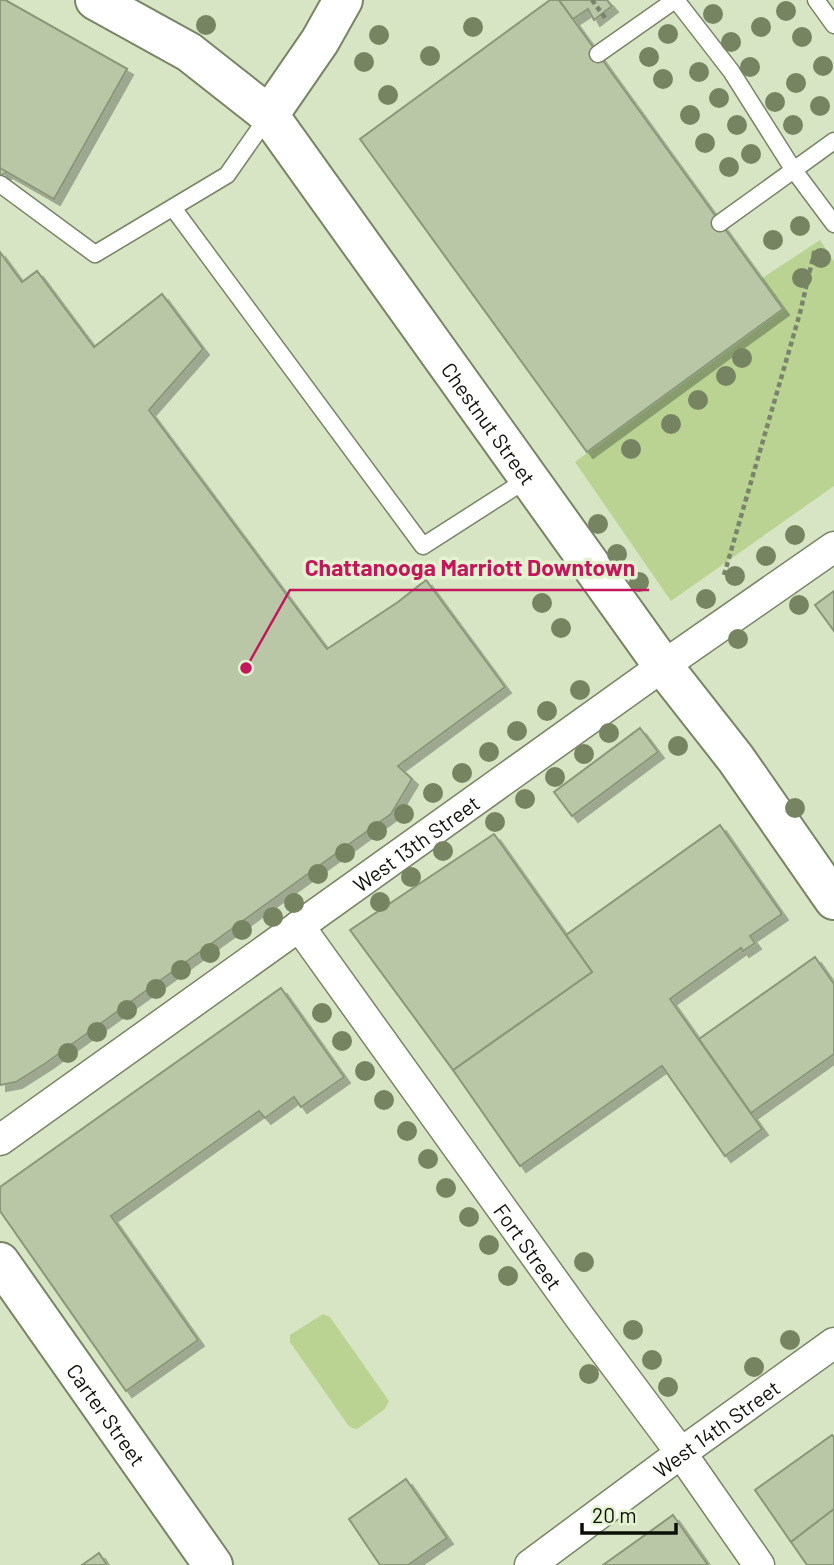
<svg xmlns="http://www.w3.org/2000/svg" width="834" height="1565" font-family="Barlow,sans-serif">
<defs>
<filter id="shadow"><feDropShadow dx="6" dy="6" stdDeviation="0" flood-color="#0004"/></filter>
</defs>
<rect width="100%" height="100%" fill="#d7e5c4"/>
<g fill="#bad393">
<polygon points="820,240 834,262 834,486 671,601 575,462 783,310 761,279"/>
<polygon points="323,1314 330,1317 389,1401 385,1409 357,1429 352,1428 348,1425 290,1342 290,1335"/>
</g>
<g fill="#b9c7a7" stroke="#8b9779" stroke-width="2" filter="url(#shadow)">
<polygon points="0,0 5,0 127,69 54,199 7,172 0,176"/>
<polygon points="0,0 5,0 127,69 54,199 0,168"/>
<polygon points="550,0 559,0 783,309 587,452 360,139"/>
<polygon points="559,0 607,0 612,6 594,20 588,9 573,19"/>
<polygon points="0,252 22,282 37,271 94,347 162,294 203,349 149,410 327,649 398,602 426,580 505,687 398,766 412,779 391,814 46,1063 16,1082 0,1085"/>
<polygon points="834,591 834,631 815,605"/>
<polygon points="640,728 658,752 572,816 554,792"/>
<polygon points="720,825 782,914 750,936 755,943 743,951 741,948 670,999 762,1129 725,1156 662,1066 520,1166 453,1070 592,972 566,935"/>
<polygon points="494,834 592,972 453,1070 350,930"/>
<polygon points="815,957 834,984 834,1054 751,1113 699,1039"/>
<polygon points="281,988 344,1077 301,1107 294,1097 265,1118 259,1111 111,1216 198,1340 126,1391 0,1211 0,1187"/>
<polygon points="832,1435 834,1437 834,1509 791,1542 755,1490"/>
<polygon points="406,1479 447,1538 408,1565 380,1565 349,1519"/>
<polygon points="834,1509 834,1565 807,1565 791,1542"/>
<polygon points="673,1515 708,1565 603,1565"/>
<polygon points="99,1553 107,1565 82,1565 92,1558"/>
</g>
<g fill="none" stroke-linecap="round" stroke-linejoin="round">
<defs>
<g id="service">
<polyline points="676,0 731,71 793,169 834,224"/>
<polyline points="816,0 834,25"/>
<polyline points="598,54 675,0"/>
<polyline points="0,184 95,254 227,175 269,115"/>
<polyline points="173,208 423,546 529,478"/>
<polyline points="720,223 834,141"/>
</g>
<g id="minor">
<path id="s1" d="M299,926L581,1319L681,1453L759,1565"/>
<path id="s2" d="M0,1140L663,666L834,547"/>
<path id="s3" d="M530,1565L681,1453L834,1343"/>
</g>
<g id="tertiary">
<path id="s4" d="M95,0L189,52L269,115L663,666L736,759L834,900"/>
<polyline points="269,115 320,41 343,0"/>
</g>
<g id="secondary">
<path id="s5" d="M0,1262L213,1565"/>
</g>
</defs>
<use href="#service" stroke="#788466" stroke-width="19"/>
<use href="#minor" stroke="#788466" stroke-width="33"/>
<use href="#tertiary" stroke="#788466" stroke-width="42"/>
<use href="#secondary" stroke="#788466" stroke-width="42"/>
<g stroke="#7a846d" stroke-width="4.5" stroke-dasharray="5 3.5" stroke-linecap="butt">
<polyline points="592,0 606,19"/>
<polyline points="724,575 800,313 815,249"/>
</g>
<use href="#service" stroke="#fff" stroke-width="16"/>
<use href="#minor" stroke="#fff" stroke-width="30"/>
<use href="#tertiary" stroke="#fff" stroke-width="38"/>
<use href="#secondary" stroke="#fff" stroke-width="38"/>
</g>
<g fill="#768461">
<circle cx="786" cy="11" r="10"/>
<circle cx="713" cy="14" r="10"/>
<circle cx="206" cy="25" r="10"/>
<circle cx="473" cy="27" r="10"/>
<circle cx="761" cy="27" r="10"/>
<circle cx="668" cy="34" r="10"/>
<circle cx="379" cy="35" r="10"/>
<circle cx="802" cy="37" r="10"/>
<circle cx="731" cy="42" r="10"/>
<circle cx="430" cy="56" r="10"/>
<circle cx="649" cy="57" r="10"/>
<circle cx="364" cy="62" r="10"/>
<circle cx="823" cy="66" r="10"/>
<circle cx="750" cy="67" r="10"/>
<circle cx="699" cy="72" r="10"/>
<circle cx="663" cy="79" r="10"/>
<circle cx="796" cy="83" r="10"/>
<circle cx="388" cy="95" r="10"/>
<circle cx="719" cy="98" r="10"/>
<circle cx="775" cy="102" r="10"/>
<circle cx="820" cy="106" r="10"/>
<circle cx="690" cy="115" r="10"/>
<circle cx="737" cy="125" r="10"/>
<circle cx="793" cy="125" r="10"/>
<circle cx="705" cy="143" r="10"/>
<circle cx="751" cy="154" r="10"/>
<circle cx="729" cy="167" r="10"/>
<circle cx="800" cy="226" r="10"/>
<circle cx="773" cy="240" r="10"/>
<circle cx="821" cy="258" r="10"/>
<circle cx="802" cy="278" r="10"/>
<circle cx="742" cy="358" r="10"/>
<circle cx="726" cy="376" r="10"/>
<circle cx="698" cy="400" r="10"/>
<circle cx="671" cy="424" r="10"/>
<circle cx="631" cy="449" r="10"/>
<circle cx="598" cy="524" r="10"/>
<circle cx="795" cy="535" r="10"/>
<circle cx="617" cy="554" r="10"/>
<circle cx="766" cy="556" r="10"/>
<circle cx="735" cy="576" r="10"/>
<circle cx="639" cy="582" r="10"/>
<circle cx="706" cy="599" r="10"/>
<circle cx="542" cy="603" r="10"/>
<circle cx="799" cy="605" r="10"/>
<circle cx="561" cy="628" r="10"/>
<circle cx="738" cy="639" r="10"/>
<circle cx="580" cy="690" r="10"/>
<circle cx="547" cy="711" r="10"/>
<circle cx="517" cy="731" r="10"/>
<circle cx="609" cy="733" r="10"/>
<circle cx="678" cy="746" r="10"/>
<circle cx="489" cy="752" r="10"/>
<circle cx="584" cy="754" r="10"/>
<circle cx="462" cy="773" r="10"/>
<circle cx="555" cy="777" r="10"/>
<circle cx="433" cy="793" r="10"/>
<circle cx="525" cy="799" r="10"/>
<circle cx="795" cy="808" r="10"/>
<circle cx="404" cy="814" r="10"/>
<circle cx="495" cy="822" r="10"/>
<circle cx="377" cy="831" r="10"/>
<circle cx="443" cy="851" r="10"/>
<circle cx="345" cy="853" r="10"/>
<circle cx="318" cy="874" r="10"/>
<circle cx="411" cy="877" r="10"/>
<circle cx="380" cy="902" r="10"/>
<circle cx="294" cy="903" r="10"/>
<circle cx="273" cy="917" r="10"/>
<circle cx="242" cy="930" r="10"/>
<circle cx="210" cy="953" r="10"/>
<circle cx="181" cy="970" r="10"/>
<circle cx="156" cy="989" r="10"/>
<circle cx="127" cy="1010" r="10"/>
<circle cx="322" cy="1013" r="10"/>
<circle cx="97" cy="1032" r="10"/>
<circle cx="342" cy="1041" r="10"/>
<circle cx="68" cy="1053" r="10"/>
<circle cx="365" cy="1071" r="10"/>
<circle cx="384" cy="1100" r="10"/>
<circle cx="407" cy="1131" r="10"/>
<circle cx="428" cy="1159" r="10"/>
<circle cx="446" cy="1188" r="10"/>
<circle cx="469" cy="1217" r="10"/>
<circle cx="489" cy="1245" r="10"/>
<circle cx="584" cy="1262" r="10"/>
<circle cx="508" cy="1276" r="10"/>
<circle cx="633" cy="1330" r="10"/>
<circle cx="790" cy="1340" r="10"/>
<circle cx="652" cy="1360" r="10"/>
<circle cx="754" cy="1367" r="10"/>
<circle cx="589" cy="1374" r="10"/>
<circle cx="668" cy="1387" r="10"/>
</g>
<g text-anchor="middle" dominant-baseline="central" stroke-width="7" stroke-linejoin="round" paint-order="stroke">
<g font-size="21" fill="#0b0f05" stroke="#e5f2d1">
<text stroke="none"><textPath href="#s4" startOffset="588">Chestnut Street</textPath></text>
<text stroke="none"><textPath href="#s2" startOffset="511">West 13th Street</textPath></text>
<text stroke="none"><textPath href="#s1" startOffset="394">Fort Street</textPath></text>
<text stroke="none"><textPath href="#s5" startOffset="186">Carter Street</textPath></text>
<text stroke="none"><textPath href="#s3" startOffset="231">West 14th Street</textPath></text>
</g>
</g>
<path fill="none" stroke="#c2185b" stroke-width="2.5" d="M246 668L290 590H649"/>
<circle fill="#c2185b" stroke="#e5f2d1" stroke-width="2.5" cx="246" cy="668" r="7"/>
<g font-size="23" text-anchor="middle" font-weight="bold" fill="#c2185b" stroke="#e5f2d1" stroke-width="7" stroke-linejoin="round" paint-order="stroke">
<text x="470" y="576">Chattanooga Marriott Downtown</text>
</g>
<path d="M582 1523v10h94v-10" fill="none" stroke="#0b0f05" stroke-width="3.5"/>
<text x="592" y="1523" font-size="21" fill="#0b0f05" stroke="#e5f2d1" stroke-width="5" paint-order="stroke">20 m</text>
</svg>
